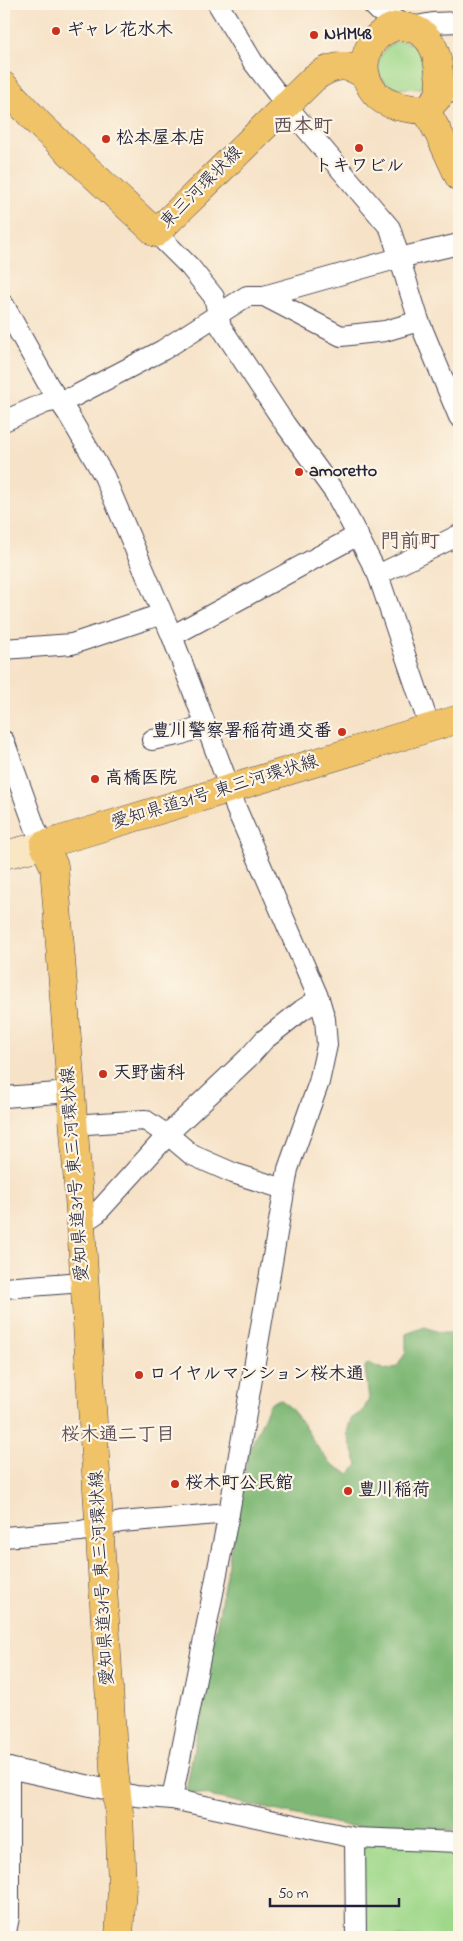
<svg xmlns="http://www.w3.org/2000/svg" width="463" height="1941" font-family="'Indie Flower','Klee One',sans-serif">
<rect width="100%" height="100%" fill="#fcf5e5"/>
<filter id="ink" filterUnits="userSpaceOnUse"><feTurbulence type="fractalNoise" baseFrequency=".02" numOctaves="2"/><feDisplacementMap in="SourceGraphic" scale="10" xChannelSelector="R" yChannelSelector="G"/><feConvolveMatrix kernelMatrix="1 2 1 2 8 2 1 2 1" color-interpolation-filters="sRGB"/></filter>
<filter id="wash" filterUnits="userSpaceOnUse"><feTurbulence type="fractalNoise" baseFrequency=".0096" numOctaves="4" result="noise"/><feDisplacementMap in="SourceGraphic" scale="20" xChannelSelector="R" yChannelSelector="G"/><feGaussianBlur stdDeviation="1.12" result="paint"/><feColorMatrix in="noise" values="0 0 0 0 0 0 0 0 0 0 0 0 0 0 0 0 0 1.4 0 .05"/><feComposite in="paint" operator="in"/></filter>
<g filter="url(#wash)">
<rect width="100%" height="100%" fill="#f6e2c7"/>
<g fill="#9fd88a" stroke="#607d62">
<path d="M398,41C426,41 424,68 422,88C413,88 400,90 391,86C369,74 377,49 398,41Z"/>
<polygon points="369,1842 459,1847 459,1937 359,1937 358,1854"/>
</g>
<path fill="#7fb876" stroke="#506d58" d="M425,1327C439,1332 445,1337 459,1329V1830L348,1826L186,1791L249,1451L270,1404L280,1399C303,1415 311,1445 332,1464C337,1468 344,1471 349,1474L358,1465L347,1433L351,1419L363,1411L369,1399L365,1367L368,1363L385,1370L397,1367L406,1352V1334Z"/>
</g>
<g filter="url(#ink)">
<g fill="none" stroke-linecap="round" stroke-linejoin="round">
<defs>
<g id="minor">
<polyline points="218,4 253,62 286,105 390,228 419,321 459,417"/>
<polyline points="372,4 379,11 408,27"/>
<polyline points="410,27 433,23 459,22"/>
<polyline points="440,95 459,90"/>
<polyline points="156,233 190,267 214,297 221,327 285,424 335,493 351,523 378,575 430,728"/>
<polyline points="264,296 341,336 385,331 419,321"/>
<polyline points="4,305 49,386 68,414 104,476 172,636 230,789 236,808 319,999 325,1019 327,1045 319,1082 288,1169 229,1513 172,1799"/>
<polyline points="4,421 45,403 73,397 163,350 247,296 264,296 399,258 459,244"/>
<polyline points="378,575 459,535"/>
<polyline points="172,636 358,535"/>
<polyline points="4,649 72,644 162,614"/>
<polyline points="152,740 179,735 206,725"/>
<polyline points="4,741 36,830 44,845"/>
<polyline points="4,1097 71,1092"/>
<polyline points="73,1125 145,1120 173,1139 192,1155 233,1173 284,1189"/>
<polyline points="81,1224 97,1213 174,1128 248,1058 264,1040 302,1010 319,999"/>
<polyline points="4,1288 83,1282"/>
<polyline points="4,1537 81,1531 121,1522 229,1513"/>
<polyline points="4,1767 136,1796 172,1799 355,1838 459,1842"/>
<polyline points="355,1838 356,1937"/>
<polyline points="5,1937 9,1917 9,1768"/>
</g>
<polyline id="secondary" points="4,855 44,845"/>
<g id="primary">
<path d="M398,26C438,28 440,63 440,95L426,110C409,109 386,107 375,93C354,68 367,33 398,26Z"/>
<path d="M4,86L40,125L156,233L314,78C332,65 349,61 366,77"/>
<polyline points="426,110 441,138 459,177"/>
<polyline points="119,1937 122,1887 119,1812 114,1769 81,1224 54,866 44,845 459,719"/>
</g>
</defs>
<use href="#minor" stroke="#423f50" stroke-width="22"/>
<use href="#secondary" stroke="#423f50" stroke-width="29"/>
<use href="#primary" stroke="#423f50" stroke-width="29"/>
<use href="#minor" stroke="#fff" stroke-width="20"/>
<use href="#secondary" stroke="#f9e7c3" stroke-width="28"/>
<use href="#primary" stroke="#f0c369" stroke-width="28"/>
</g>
</g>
<g fill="#c8321e" stroke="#fcf5e5" stroke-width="2">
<circle cx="56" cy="31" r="5"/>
<circle cx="314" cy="35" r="5"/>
<circle cx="106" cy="139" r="5"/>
<circle cx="359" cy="148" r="5"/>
<circle cx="299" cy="472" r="5"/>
<circle cx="342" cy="732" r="5"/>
<circle cx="95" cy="779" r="5"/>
<circle cx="103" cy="1074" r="5"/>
<circle cx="139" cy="1375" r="5"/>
<circle cx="175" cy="1484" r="5"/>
<circle cx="348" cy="1491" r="5"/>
</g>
<g text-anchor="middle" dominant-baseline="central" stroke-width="4.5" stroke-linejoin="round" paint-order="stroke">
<g font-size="18" font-weight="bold" fill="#22223b" stroke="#fcf5e5" text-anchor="start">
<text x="66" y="31">ギャレ花水木</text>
<text x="324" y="35">NHM48</text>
<text x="116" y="139">松本屋本店</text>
<text x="359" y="167" text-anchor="middle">トキワビル</text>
<text x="309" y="472">amoretto</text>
<text x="332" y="732" text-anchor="end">豊川警察署稲荷通交番</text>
<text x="105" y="779">高橋医院</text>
<text x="113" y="1074">天野歯科</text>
<text x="149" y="1375">ロイヤルマンション桜木通</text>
<text x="185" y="1484">桜木町公民館</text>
<text x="358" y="1491">豊川稲荷</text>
</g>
<g font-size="18" fill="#22223b" stroke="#fcf5e5">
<text transform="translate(202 188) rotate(-45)">東三河環状線</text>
<text transform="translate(215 793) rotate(-17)">愛知県道31号 東三河環状線</text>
<text transform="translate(76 1174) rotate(-94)">愛知県道31号 東三河環状線</text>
<text transform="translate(103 1578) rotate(-93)">愛知県道31号 東三河環状線</text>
</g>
<g font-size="19" font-weight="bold" fill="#5f4f58" stroke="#fcf5e5">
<text x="118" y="1435">桜木通二丁目</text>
</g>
<g font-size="20" font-weight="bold" fill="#5f4f58" stroke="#fcf5e5">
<text x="303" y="127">西本町</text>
<text x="410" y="542">門前町</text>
</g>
</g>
<rect width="463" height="1941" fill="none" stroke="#fcf5e5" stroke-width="20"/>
<path d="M270 1898v8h129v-8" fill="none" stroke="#22223b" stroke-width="2.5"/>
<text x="278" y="1898" font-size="15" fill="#22223b" stroke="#fcf5e5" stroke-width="4" paint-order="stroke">50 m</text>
</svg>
